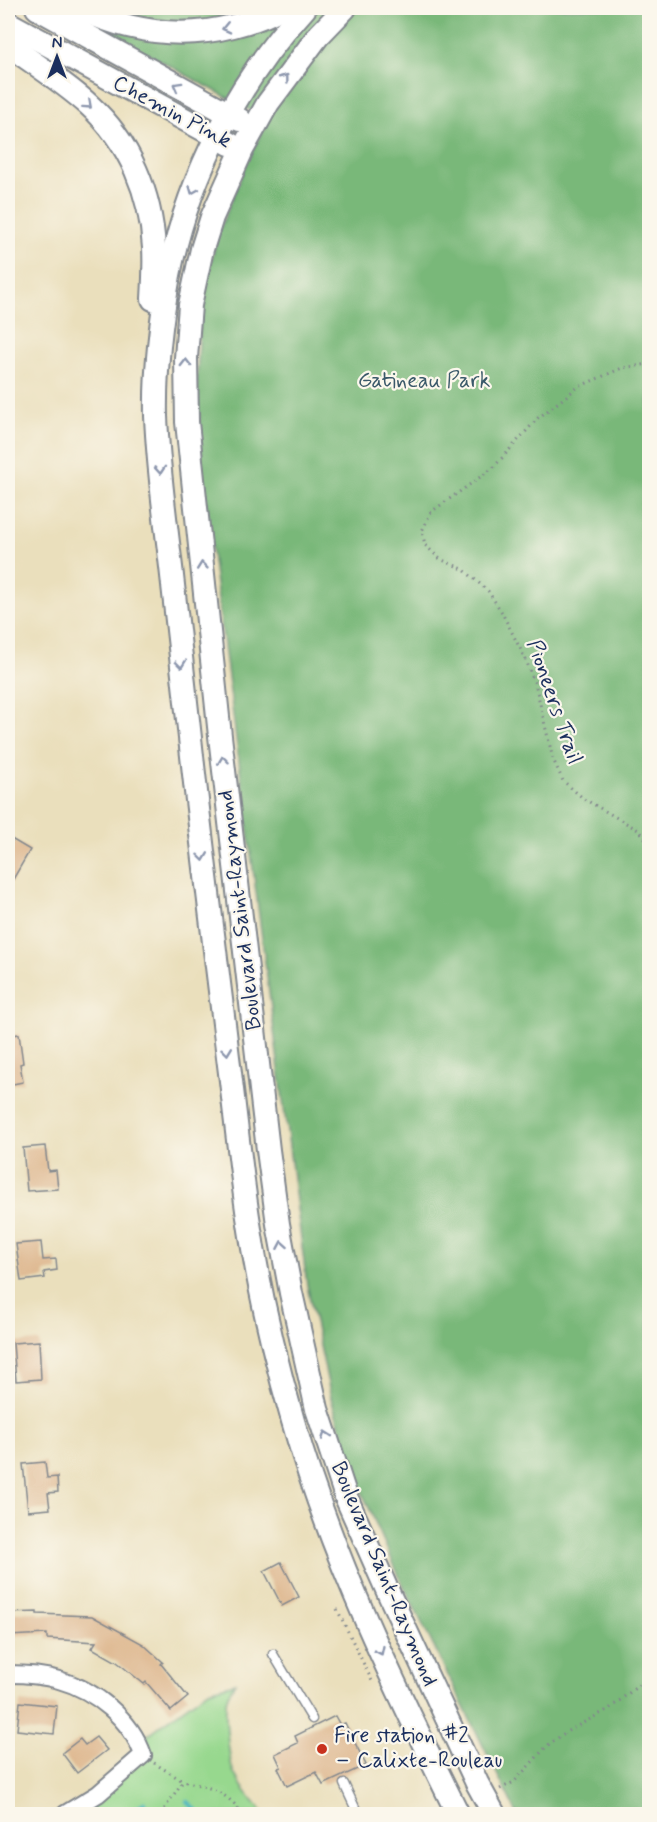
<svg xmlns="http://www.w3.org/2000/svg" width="657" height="1822" font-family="Mynerve,sans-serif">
<rect width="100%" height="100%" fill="#fbf7ec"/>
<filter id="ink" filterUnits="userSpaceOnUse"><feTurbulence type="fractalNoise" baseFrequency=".0167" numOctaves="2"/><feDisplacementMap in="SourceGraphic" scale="12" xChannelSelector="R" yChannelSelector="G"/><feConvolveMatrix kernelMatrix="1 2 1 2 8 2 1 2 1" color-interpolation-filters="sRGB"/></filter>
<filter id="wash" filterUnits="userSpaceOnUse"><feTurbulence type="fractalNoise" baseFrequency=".008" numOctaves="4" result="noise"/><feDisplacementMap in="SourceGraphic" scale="24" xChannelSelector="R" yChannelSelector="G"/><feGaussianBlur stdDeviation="1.35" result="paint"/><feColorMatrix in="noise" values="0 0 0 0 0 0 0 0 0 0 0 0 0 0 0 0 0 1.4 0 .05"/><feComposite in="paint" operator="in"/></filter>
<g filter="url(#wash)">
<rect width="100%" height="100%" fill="#eadfbc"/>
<path fill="#97d88e" stroke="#598476" stroke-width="1.5" d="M235,1683C231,1689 226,1695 226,1704C225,1716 229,1763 234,1773C241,1788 254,1801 264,1814H65L142,1755L138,1742L209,1690Z"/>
<polygon fill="#79b879" stroke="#4a746c" stroke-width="1.5" points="65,8 649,8 649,1814 517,1814 403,1585 358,1483 332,1402 307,1285 203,484 197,380 201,305 217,236 247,162 268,120"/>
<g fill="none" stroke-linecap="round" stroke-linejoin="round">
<g stroke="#44b4bc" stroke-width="4.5">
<polyline points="188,1802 200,1814"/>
<polyline points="129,1814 144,1803"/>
</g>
</g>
<g id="blocks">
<g fill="#dfba93">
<polygon points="8,837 30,850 8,888"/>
<polygon points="19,1034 23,1063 20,1064 23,1082 8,1085 8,1036"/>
<polygon points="45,1146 48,1171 56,1170 58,1189 27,1191 23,1148"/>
<polygon points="41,1242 43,1260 56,1259 57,1270 44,1272 45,1278 21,1281 16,1244"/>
<polygon points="39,1341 41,1379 16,1381 13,1343"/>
<polygon points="45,1462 47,1478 57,1477 58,1492 48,1493 50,1509 28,1511 23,1464"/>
<polygon points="281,1562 299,1597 282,1606 264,1571"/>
<polygon points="37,1612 37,1614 92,1616 143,1644 163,1662 161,1664 188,1697 171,1711 146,1682 144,1684 117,1662 92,1648 96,1642 47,1639 47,1634 8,1636 8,1613"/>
<polygon points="20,1702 57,1706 54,1734 17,1730"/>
<polygon points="335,1716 340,1725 345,1723 366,1765 323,1785 316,1772 287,1786 278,1768 281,1767 275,1754 298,1743 295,1736"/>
<polygon points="96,1737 107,1750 77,1773 62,1753 80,1739 85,1745"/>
</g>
</g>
</g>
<g filter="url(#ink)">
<use href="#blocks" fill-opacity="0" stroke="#82878d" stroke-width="1.5"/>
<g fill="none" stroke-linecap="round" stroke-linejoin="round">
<defs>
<g id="lane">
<polyline points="273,1654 312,1719"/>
<polyline points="344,1784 358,1814"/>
</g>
<path id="street" d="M8,1674C24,1674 42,1675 59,1680C95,1690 131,1719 143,1755L98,1794L65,1814"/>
<g id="secondary">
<polyline points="37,8 240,120"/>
<path d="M78,8C127,31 179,40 233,26C249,22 266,17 280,8"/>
<path d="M305,8C238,81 188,176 169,275C161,320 155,370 156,416C158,467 165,517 171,567C178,630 185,693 192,756C203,856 216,957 228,1057C235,1111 240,1164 248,1217C258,1285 274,1355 293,1421C332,1558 395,1687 458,1814"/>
<polyline points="345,8 318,36 268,103 242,150 212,217 202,249 190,305 186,358 187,422 220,736 268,1150 278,1224 291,1293 317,1409 346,1497 388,1592 477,1783 494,1814"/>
<polyline points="8,23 230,144"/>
<path d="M8,45C35,64 65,83 89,105C130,142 151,194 154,248C155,265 154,282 153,299"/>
</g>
</defs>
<use href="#lane" stroke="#82878d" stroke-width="11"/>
<use href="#street" stroke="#82878d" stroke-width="20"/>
<use href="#secondary" stroke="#82878d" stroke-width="26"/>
<g stroke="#82878d" stroke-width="3" stroke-dasharray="1.5 4.5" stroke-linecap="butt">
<polyline points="650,364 622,368 578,387 538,418 493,468 431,512 422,531 425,545 440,559 463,569 488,591 501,611 526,660 536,687 553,759 563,781 584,799 640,831 650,845"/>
<polyline points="337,1609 372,1681"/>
<polyline points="154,1763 183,1781"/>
<polyline points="500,1789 514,1782 547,1746 566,1732 609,1709 650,1676"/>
<path d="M161,1814L183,1781C212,1788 224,1790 243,1814"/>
</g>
<use href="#lane" stroke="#fff" stroke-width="8"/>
<use href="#street" stroke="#fff" stroke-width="16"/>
<use href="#secondary" stroke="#fff" stroke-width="22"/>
</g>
<defs><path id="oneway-chevron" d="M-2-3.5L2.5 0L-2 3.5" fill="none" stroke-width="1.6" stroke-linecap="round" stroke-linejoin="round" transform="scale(1.5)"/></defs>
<g stroke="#8d97ae">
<use href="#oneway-chevron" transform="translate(226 28) rotate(167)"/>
<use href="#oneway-chevron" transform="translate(285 78) rotate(-53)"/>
<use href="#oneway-chevron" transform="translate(177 86) rotate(-151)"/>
<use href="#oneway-chevron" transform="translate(88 105) rotate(42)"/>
<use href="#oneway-chevron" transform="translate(193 190) rotate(112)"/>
<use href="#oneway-chevron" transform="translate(186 363) rotate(-90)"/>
<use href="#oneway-chevron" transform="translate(160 470) rotate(86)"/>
<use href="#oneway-chevron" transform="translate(202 566) rotate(-96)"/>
<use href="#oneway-chevron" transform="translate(181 664) rotate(84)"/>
<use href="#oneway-chevron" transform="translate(223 760) rotate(-97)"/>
<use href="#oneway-chevron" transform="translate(203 857) rotate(83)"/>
<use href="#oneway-chevron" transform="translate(227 1051) rotate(83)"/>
<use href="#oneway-chevron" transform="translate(282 1245) rotate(-100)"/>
<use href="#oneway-chevron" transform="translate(326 1435) rotate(-109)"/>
<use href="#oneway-chevron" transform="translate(380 1651) rotate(65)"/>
</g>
</g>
<circle fill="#c8321e" stroke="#fbf7ec" stroke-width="2" cx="322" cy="1749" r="6"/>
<g text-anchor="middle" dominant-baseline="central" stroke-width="4.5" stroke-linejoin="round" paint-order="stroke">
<g font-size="22" fill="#1b2f5e" stroke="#fbf7ec">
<text transform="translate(172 112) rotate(28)">Chemin Pink</text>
<text transform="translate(554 702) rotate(71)">Pioneers Trail</text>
<text transform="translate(240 910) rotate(-97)">Boulevard Saint-Raymond</text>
<text transform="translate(384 1574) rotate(67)">Boulevard Saint-Raymond</text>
</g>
<g font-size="22" fill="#3a596a" stroke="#fbf7ec">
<text x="424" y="381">Gatineau Park</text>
</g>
<g font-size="22" fill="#1b2f5e" stroke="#fbf7ec" text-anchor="start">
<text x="334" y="1736">Fire station #2<tspan x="334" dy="25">– Calixte-Rouleau</tspan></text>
</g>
</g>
<rect width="657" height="1822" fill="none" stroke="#fbf7ec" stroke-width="30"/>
<g transform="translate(57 57)" stroke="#fbf7ec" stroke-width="4.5" paint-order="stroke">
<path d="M0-4.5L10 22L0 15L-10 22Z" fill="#1b2f5e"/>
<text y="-9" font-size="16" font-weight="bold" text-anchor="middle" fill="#1b2f5e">N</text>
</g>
</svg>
